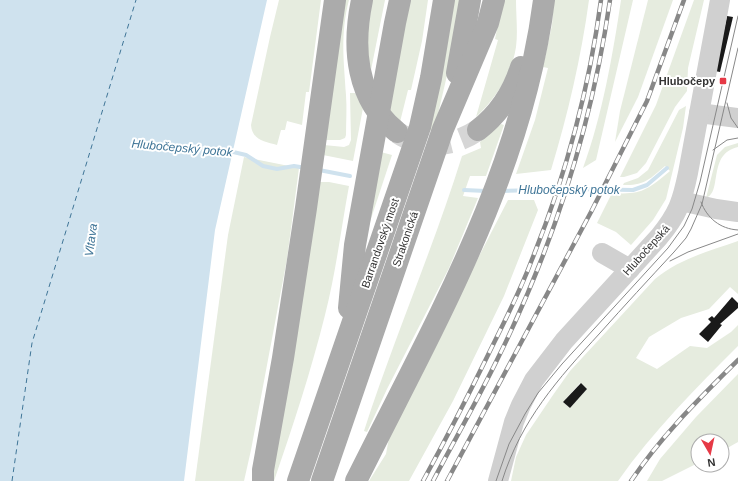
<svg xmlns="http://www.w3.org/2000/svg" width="738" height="481" font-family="Arial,sans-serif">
<rect width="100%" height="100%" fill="#fff"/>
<g fill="#e6ecdf" fill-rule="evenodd">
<path d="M279,0H321L309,92H306L302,125L287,121L285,130H281L277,145C265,142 252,140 251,125L270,37Z"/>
<path d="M343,0H349C340,34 344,61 346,95C347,108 346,122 346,135L345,138L340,140H325Z"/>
<polygon points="372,0 385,0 371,70 367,53 366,28"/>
<polygon points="406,0 428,0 422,41 411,90 408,90 400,122 386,107"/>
<polygon points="452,0 462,0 452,54 434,131 426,130"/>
<path d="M503,0H516C516,15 518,32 516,47C512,74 495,99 476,117L498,40L495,39Z"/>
<path d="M554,0H589C581,58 568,114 551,170L516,174L535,120L548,68L543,67L552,25Z"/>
<path d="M621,0H633L596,160L583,168C602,117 613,54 621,0Z"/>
<polygon points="648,0 673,0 638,97 615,142 620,111"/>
<polygon points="694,0 704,0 688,68 687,91 675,107 646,163 637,173 624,177 620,177 656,105"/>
<polygon points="350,93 355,93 363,108 353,161 323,155 324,145 344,147 349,145 351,140"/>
<path d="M686,106L683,128L666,199L653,220L631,245L616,232L597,223L612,193C642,195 647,190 670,171L665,166C650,179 644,186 623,185L624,183L638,178L648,170L679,110Z"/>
<path d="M501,124L504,125L486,176H470L463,196L478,198L449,268L387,389L367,432L364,431C394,338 433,249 462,156L481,148L480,142Z"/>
<path d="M738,143V147C707,154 723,192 706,198L717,155L725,147Z"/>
<polygon points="377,151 392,155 362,246"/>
<polygon points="244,157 299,168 287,259 251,450 244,481 195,481 228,235"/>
<path d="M320,182H329L349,186C341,229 336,272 325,315C311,371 293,426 274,481L273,461Z"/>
<polygon points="508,200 534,200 538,210 504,296 453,401 409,481 369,481 386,454 391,427"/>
<path d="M738,241V294L730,287L709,309L681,318L649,337L636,358L657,369L690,346L707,348L731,332L738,325V346C696,388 653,431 618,481H511L516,457L526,435L553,395L570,371L655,279C679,259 709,251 738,241ZM580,383L587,389L570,408L563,402Z"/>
<polygon points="738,374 738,442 722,451 722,441 698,441 698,463 662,481 647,481 660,459 696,417"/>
</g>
<polygon fill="#cfe2ee" points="0,0 267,0 215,230 184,481 0,481"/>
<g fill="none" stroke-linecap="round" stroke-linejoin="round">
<g stroke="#cfe2ee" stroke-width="4">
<polyline points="229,151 246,155 263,166 277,169 294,166 306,168"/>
<polyline points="319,170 350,176"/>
<polyline points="464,190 486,191"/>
<polyline points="501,191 575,189 633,190 647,185 667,168"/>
</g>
<polyline stroke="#3f7597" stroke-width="1" stroke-dasharray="5 4" stroke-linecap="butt" points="12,481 32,343 136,0"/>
</g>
<g fill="#1a1a1a">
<polygon points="727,16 733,17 720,72 715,71"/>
<polygon points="732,297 738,303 738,308 720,324 722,325 708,342 699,334 711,322 708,319 712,316 714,318"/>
<polygon points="581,383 587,389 570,408 563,402"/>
</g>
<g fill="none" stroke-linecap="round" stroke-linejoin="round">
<path stroke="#d6d6d6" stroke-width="22" stroke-dasharray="22 11" stroke-linecap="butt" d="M398,133C423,150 453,147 478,130"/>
<g stroke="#d0d0d0" stroke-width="20">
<polyline points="699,113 738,118"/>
<polyline points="681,201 716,209 738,212"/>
<polyline points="602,253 630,269"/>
<path d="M498,481L514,422L521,405L534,380L564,341L659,237C678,214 682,202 688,173L720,0"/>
</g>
<g stroke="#ababab" stroke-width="22">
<path d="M362,0C352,48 356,99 397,132"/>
<polyline points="457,73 470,0"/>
<path d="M478,130C499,114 513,92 521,67"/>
<polyline points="349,308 355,245 395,23 400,0"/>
<polyline points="263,481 263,470 283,358 306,208 335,0"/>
<polyline points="298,481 420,127 431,78 444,0"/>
<polyline points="322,481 443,129 488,23 494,0"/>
<path d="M356,481C433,326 522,175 544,0"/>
</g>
<g stroke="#888" stroke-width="1">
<polyline points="727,103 731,118 738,128"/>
<polyline points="713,150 727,140 738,138"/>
<path d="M701,202C707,218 720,229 738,230"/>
<polyline points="670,261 688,252 738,234"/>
<polyline points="496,481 509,444 525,414 538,393 562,364 668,248 684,226 692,209 700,182 738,16"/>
<path d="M502,481C521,420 558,379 600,333C624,306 649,279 674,252L686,238L691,229L702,204L738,48"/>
</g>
<defs>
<g id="rail">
<path d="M423,481C446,439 467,398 488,355C503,324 519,294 531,262C565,178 589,90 601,0"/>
<path d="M433,481C454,441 477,401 497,360C553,247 592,125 610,0"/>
<polyline points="447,481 591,212 647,101 684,0"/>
<path d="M631,481C661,436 700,398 738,360"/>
</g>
</defs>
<use href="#rail" stroke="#888" stroke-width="4.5"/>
<use href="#rail" stroke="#fff" stroke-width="3" stroke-dasharray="9" stroke-linecap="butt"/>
</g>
<rect fill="#e63946" stroke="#fff" stroke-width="1.5" x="719" y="77" width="8" height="8" rx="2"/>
<g text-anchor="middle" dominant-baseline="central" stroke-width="4" stroke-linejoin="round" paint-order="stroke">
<g font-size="11" font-weight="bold" fill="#333" stroke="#fff" text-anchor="end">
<text x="715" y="81">Hlubočepy</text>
</g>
<g font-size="11" fill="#333" stroke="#fff">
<text transform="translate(405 239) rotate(-71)">Strakonická</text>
<text transform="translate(380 243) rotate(-71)">Barrandovský most</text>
<text transform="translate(646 250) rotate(-48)">Hlubočepská</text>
</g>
<g font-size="12" font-style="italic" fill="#3f7597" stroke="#fff">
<text transform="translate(182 148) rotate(5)">Hlubočepský potok</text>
<text x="569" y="190">Hlubočepský potok</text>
<text transform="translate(91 240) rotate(-82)">Vltava</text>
</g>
</g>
<g transform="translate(710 453) rotate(171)"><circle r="19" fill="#ffffff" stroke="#adadad"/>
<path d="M0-3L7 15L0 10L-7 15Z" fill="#e63946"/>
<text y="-6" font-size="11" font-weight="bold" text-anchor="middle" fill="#333333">N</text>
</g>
</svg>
